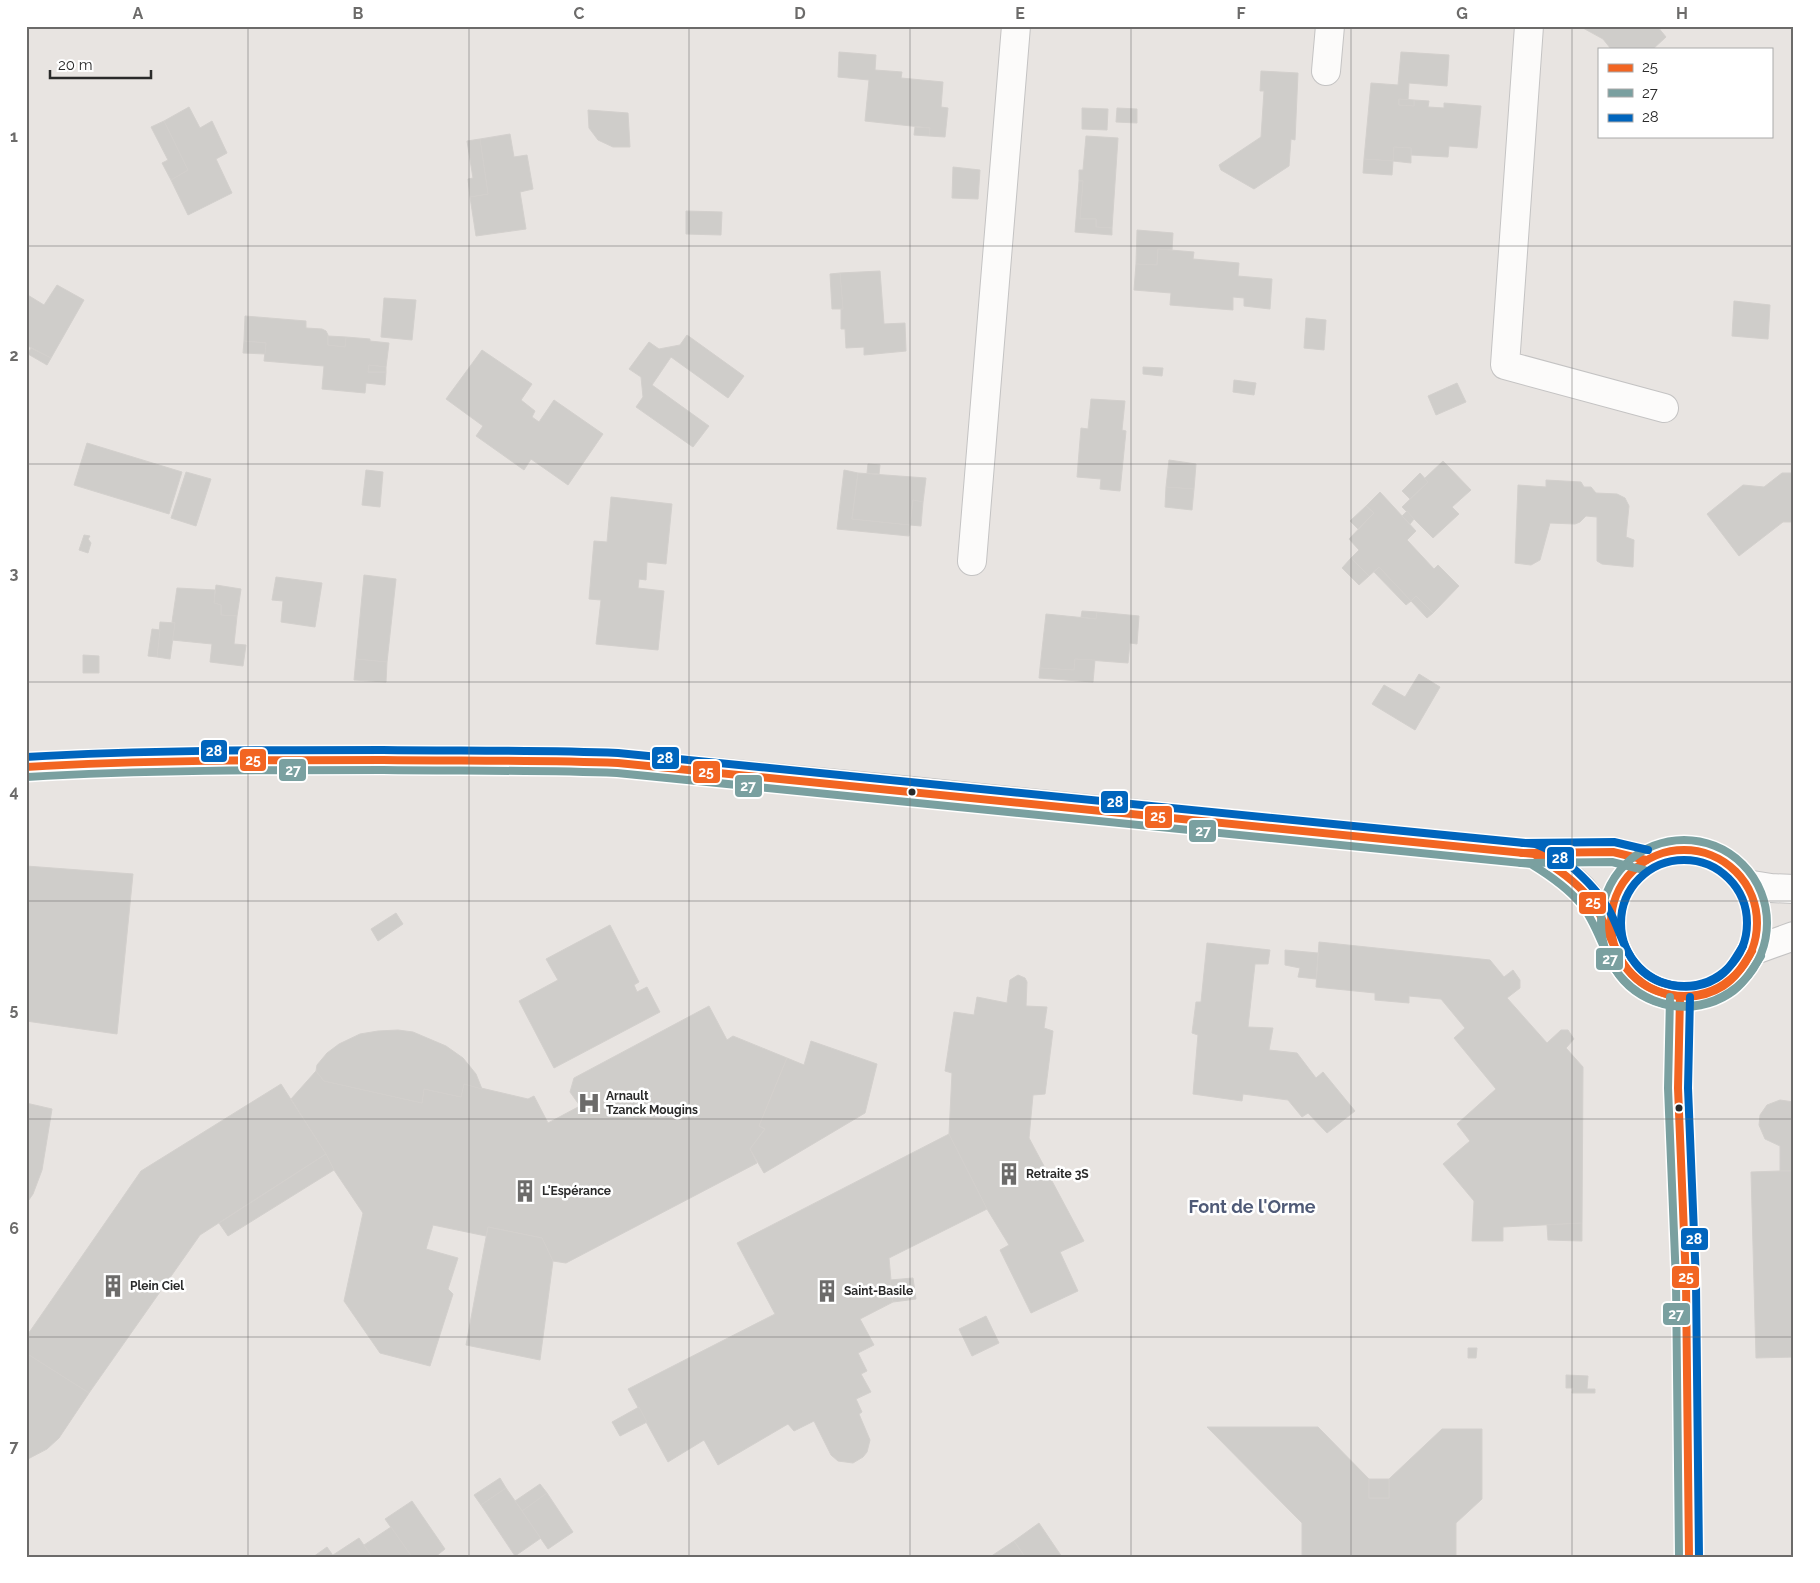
<svg xmlns="http://www.w3.org/2000/svg" width="1820" height="1583" font-family="Raleway,sans-serif">
<rect width="100%" height="100%" fill="#e8e4e1"/>
<g fill="#cfcdca" stroke="#d3d0cd">
<polygon points="1584,26 1657,26 1666,37 1653,49 1611,49 1603,39 1583,28"/>
<polygon points="839,52 876,55 875,70 902,72 901,78 943,82 941,107 948,108 945,137 929,136 930,128 865,121 869,80 838,77"/>
<polygon points="1401,52 1449,55 1447,86 1409,83 1408,100 1399,99 1399,105 1414,106 1414,100 1429,101 1428,107 1444,108 1444,103 1481,106 1477,148 1449,146 1448,157 1411,155 1411,148 1394,147 1393,161 1364,159 1371,83 1398,85"/>
<polygon points="1261,71 1298,73 1295,140 1291,139 1289,166 1254,189 1221,170 1219,165 1261,137 1264,91 1260,91"/>
<polygon points="1399,99 1414,100 1414,106 1399,105"/>
<polygon points="189,107 200,128 212,121 227,153 216,159 232,193 188,215 171,180 188,170 164,121"/>
<polygon points="1082,108 1108,109 1107,130 1082,129"/>
<polygon points="1117,108 1137,109 1137,123 1116,122"/>
<polygon points="588,110 628,113 630,147 613,147 598,140 589,128"/>
<polygon points="164,121 188,170 171,180 162,163 168,160 151,127"/>
<polygon points="915,127 930,128 929,136 914,135"/>
<polygon points="510,134 514,157 527,155 533,189 520,192 526,229 476,236 470,197 488,194 480,139"/>
<polygon points="1086,136 1118,138 1112,228 1096,227 1096,219 1080,219 1083,181 1079,181 1079,170 1083,170"/>
<polygon points="480,139 488,194 470,197 468,179 473,178 467,141"/>
<polygon points="1394,147 1411,148 1411,163 1393,161"/>
<polygon points="1364,159 1393,161 1392,175 1363,173"/>
<polygon points="953,167 980,170 978,199 952,198"/>
<polygon points="1079,181 1083,181 1080,219 1096,219 1096,227 1112,228 1112,235 1075,232"/>
<polygon points="686,211 722,212 721,235 686,234"/>
<polygon points="1137,230 1173,233 1172,250 1158,249 1157,265 1136,264"/>
<polygon points="1158,249 1194,252 1193,259 1239,263 1238,276 1272,279 1270,309 1244,306 1244,298 1233,297 1233,310 1170,305 1171,293 1134,290 1136,264 1157,265"/>
<polygon points="880,271 884,324 905,323 906,351 864,355 864,347 846,348 845,329 841,329 841,309 843,309 840,273"/>
<polygon points="840,273 843,309 832,309 830,274"/>
<polygon points="57,285 84,300 51,358 26,345 26,294 44,305"/>
<polygon points="384,298 416,300 412,340 381,337"/>
<polygon points="1734,301 1770,305 1768,339 1732,336"/>
<polygon points="245,316 306,321 306,328 322,329 326,331 328,335 328,345 345,347 346,337 370,339 370,341 389,343 386,367 369,365 368,372 386,372 385,385 366,383 365,393 322,389 324,366 264,361 266,343 244,341"/>
<polygon points="1306,318 1326,320 1324,350 1304,348"/>
<polygon points="687,335 744,376 728,398 671,357 652,385 709,426 693,447 636,407 643,397 641,377 629,369 649,342 659,349 680,345"/>
<polygon points="328,336 346,337 345,347 328,345"/>
<polygon points="244,341 266,343 265,354 243,353"/>
<polygon points="31,348 51,358 47,365 28,354"/>
<polygon points="482,350 532,384 521,400 535,411 532,417 539,422 554,400 603,434 568,485 531,459 524,470 476,436 483,426 446,399"/>
<polygon points="369,365 386,367 386,372 368,372"/>
<polygon points="1143,367 1163,368 1162,376 1143,374"/>
<polygon points="1234,380 1256,383 1254,395 1233,392"/>
<polygon points="1457,383 1466,402 1436,415 1428,396"/>
<polygon points="1091,399 1125,401 1122,430 1126,431 1120,491 1100,489 1101,479 1077,477 1081,428 1088,429"/>
<polygon points="87,443 182,472 169,514 74,485"/>
<polygon points="1169,460 1196,464 1194,489 1166,487"/>
<polygon points="1443,461 1471,490 1452,507 1459,514 1433,538 1402,507 1428,482 1424,479"/>
<polygon points="868,464 880,465 879,474 867,473"/>
<polygon points="366,470 383,472 380,507 362,505"/>
<polygon points="844,470 858,473 852,519 910,525 909,536 837,529"/>
<polygon points="186,472 211,479 196,526 171,518"/>
<polygon points="858,473 926,478 923,502 913,500 910,525 852,519"/>
<polygon points="1420,473 1428,482 1410,499 1402,491"/>
<polygon points="1782,473 1794,473 1794,522 1783,522 1739,556 1707,514 1743,485 1764,487"/>
<polygon points="1546,480 1581,482 1584,487 1591,487 1596,493 1617,494 1625,498 1629,506 1626,537 1634,540 1633,567 1602,564 1597,561 1597,517 1586,516 1580,522 1575,524 1550,523 1540,560 1531,565 1515,563 1518,485 1546,487"/>
<polygon points="1166,487 1194,489 1192,510 1165,507"/>
<polygon points="1380,492 1416,531 1407,540 1434,569 1438,565 1459,586 1433,613 1416,596 1411,601 1379,567 1369,576 1351,558 1359,550 1349,539 1374,513 1366,506"/>
<polygon points="611,497 672,504 666,564 647,562 646,580 639,579 638,588 664,591 658,650 596,644 601,600 589,599 594,541 607,542"/>
<polygon points="913,500 923,502 921,526 910,525"/>
<polygon points="1366,506 1374,513 1358,529 1350,521"/>
<polygon points="1407,511 1414,519 1410,524 1402,516"/>
<polygon points="84,535 90,536 88,539 91,543 88,553 79,550"/>
<polygon points="1351,558 1369,576 1359,585 1342,568"/>
<polygon points="1379,567 1411,601 1406,605 1374,572"/>
<polygon points="364,575 396,579 387,662 356,659"/>
<polygon points="276,577 322,583 315,627 281,622 283,601 272,600"/>
<polygon points="216,585 241,589 237,616 221,615 221,605 214,603"/>
<polygon points="177,588 215,590 214,603 221,605 221,615 237,616 234,644 246,645 243,666 210,662 212,644 172,640 175,623 172,622"/>
<polygon points="1416,596 1433,613 1427,618 1411,601"/>
<polygon points="1082,611 1097,612 1096,619 1081,617"/>
<polygon points="1097,612 1139,616 1137,644 1130,643 1128,663 1075,659 1074,670 1040,668 1046,614 1096,619"/>
<polygon points="160,622 175,623 170,659 157,657"/>
<polygon points="152,629 160,630 157,657 148,656"/>
<polygon points="83,655 99,656 99,673 83,673"/>
<polygon points="356,659 387,662 386,682 354,680"/>
<polygon points="1075,659 1095,660 1093,682 1039,678 1040,668 1074,670"/>
<polygon points="1419,674 1440,687 1415,730 1372,704 1384,685 1405,697"/>
<polygon points="26,866 133,874 117,1034 26,1021"/>
<polygon points="396,913 403,924 378,941 371,929"/>
<polygon points="610,925 639,982 634,985 637,992 647,987 660,1012 554,1068 519,1001 558,980 546,959"/>
<polygon points="1319,942 1490,960 1504,977 1513,970 1520,980 1520,988 1507,998 1547,1043 1561,1030 1568,1030 1574,1039 1566,1048 1583,1067 1582,1223 1503,1227 1503,1241 1472,1241 1474,1201 1443,1164 1470,1141 1457,1124 1496,1089 1454,1038 1465,1028 1441,999 1409,996 1409,1003 1375,1000 1375,993 1316,987"/>
<polygon points="1207,943 1270,950 1268,964 1255,964 1248,1027 1273,1028 1269,1050 1297,1053 1316,1078 1323,1072 1355,1111 1327,1133 1308,1113 1302,1117 1288,1100 1243,1094 1242,1101 1193,1094 1198,1035 1192,1033 1196,1002 1201,1002"/>
<polygon points="1285,950 1318,953 1316,979 1298,977 1300,968 1285,965"/>
<polygon points="1018,975 1025,978 1027,982 1026,1006 1047,1007 1044,1028 1053,1031 1045,1094 1033,1095 1029,1138 1084,1241 1060,1252 1078,1291 1031,1313 1000,1250 1009,1245 987,1209 949,1134 952,1073 945,1071 954,1012 974,1015 977,997 1007,1003 1010,980"/>
<polygon points="709,1006 727,1040 733,1036 787,1058 759,1126 765,1129 750,1149 757,1163 566,1263 553,1261 542,1238 488,1227 486,1236 433,1225 426,1249 458,1258 448,1289 453,1294 430,1366 380,1353 344,1301 363,1213 334,1170 326,1154 291,1099 316,1071 324,1081 422,1103 424,1089 461,1097 464,1084 528,1099 534,1096 548,1123 580,1106 570,1092 574,1078"/>
<polygon points="398,1030 413,1032 446,1046 463,1058 476,1074 482,1089 464,1084 461,1097 424,1089 422,1103 324,1081 316,1071 317,1065 327,1053 339,1044 360,1034 378,1031"/>
<polygon points="811,1041 877,1064 865,1113 764,1173 750,1149 765,1129 759,1126 787,1058 804,1065"/>
<polygon points="281,1084 326,1154 200,1235 89,1393 26,1353 26,1337 141,1171"/>
<polygon points="1780,1100 1794,1102 1794,1146 1792,1147 1794,1171 1780,1171 1780,1146 1765,1139 1759,1125 1760,1115 1767,1105"/>
<polygon points="26,1103 52,1109 42,1170 33,1194 26,1204"/>
<polygon points="949,1134 987,1209 889,1258 893,1302 860,1319 874,1345 858,1353 867,1371 861,1374 871,1392 856,1399 862,1412 859,1414 870,1440 867,1452 863,1457 853,1463 838,1461 831,1455 814,1421 794,1431 788,1424 718,1465 704,1440 668,1462 628,1389 775,1314 737,1243"/>
<polygon points="326,1154 334,1170 228,1236 219,1223"/>
<polygon points="1780,1171 1794,1171 1794,1357 1756,1358 1751,1172"/>
<polygon points="1582,1223 1582,1241 1548,1240 1547,1225"/>
<polygon points="488,1227 542,1238 553,1261 540,1360 466,1345"/>
<polygon points="913,1278 916,1299 893,1302 890,1280"/>
<polygon points="986,1316 999,1343 972,1356 959,1329"/>
<polygon points="1468,1348 1477,1348 1476,1358 1468,1358"/>
<polygon points="26,1353 89,1393 59,1438 47,1449 26,1460"/>
<polygon points="1566,1375 1588,1376 1587,1389 1595,1389 1595,1393 1572,1393 1573,1388 1566,1388"/>
<polygon points="639,1407 647,1422 620,1436 612,1422"/>
<polygon points="1207,1427 1318,1427 1369,1479 1369,1498 1389,1498 1389,1479 1442,1429 1482,1429 1482,1499 1456,1523 1456,1557 1302,1557 1302,1523"/>
<polygon points="500,1478 506,1488 481,1505 474,1495"/>
<rect x="1369" y="1479" width="20" height="19"/>
<polygon points="540,1484 547,1493 522,1511 515,1501"/>
<polygon points="506,1488 541,1538 515,1556 481,1505"/>
<polygon points="547,1493 573,1532 548,1549 522,1511"/>
<polygon points="412,1501 445,1549 435,1557 412,1557 385,1519"/>
<polygon points="1039,1523 1062,1557 1025,1557 1014,1541"/>
<polygon points="391,1527 412,1557 372,1557 364,1545"/>
<polygon points="359,1538 372,1557 334,1557 333,1555"/>
<polygon points="1014,1541 1025,1557 990,1557"/>
<polygon points="327,1547 334,1557 313,1557"/>
</g>
<g fill="none" stroke-linecap="round" stroke-linejoin="round">
<defs>
<g id="street">
<polyline points="1529,26 1505,365 1664,408"/>
<polyline points="1326,71 1330,26"/>
<polyline points="972,561 1016,26"/>
<polyline points="1680,997 1678,1088 1686,1282 1689,1557"/>
</g>
<g id="secondary">
<polyline points="26,767 99,763 273,760 564,761 618,763 912,791 1534,854 1613,852 1646,860"/>
<circle cx="1684" cy="923" r="73"/>
<path d="M1534,854C1555,867 1578,880 1592,902C1600,913 1605,925 1612,937"/>
<polyline points="1746,884 1771,888 1794,889"/>
<polyline points="1752,951 1794,936"/>
</g>
</defs>
<use href="#street" stroke="#c4c3c3" stroke-width="30"/>
<use href="#secondary" stroke="#c4c3c3" stroke-width="30"/>
<use href="#street" stroke="#fcfbfa" stroke-width="28"/>
<use href="#secondary" stroke="#fcfbfa" stroke-width="28"/>
<defs>
<g id="bus-1">
<path d="M26,767C145,760 264,760 383,760C461,761 540,760 618,763L1534,854C1554,867 1575,880 1590,899C1607,920 1611,948 1627,969C1649,997 1693,1005 1723,986C1736,978 1744,964 1752,951"/>
<circle cx="1684" cy="923" r="73"/>
<polyline points="1522,853 1613,852 1646,860"/>
<polyline points="1680,997 1678,1088 1686,1282 1689,1557"/>
</g>
<g id="bus-2">
<path d="M27,777C145,770 264,770 383,770C461,771 539,770 617,773L1531,864C1549,875 1567,887 1581,904C1598,925 1603,953 1619,975C1643,1008 1694,1017 1729,994C1743,985 1752,970 1761,956"/>
<circle cx="1684" cy="923" r="83"/>
<polyline points="1521,863 1612,862 1644,870"/>
<polyline points="1670,997 1668,1088 1676,1282 1679,1557"/>
</g>
<g id="bus-3">
<path d="M26,757C145,750 264,750 383,750C461,751 540,750 618,753L1535,844C1560,852 1598,888 1610,912C1619,928 1623,948 1635,963C1653,987 1691,994 1717,978C1729,971 1736,957 1743,946"/>
<polyline points="1523,843 1614,842 1648,850"/>
<circle cx="1684" cy="923" r="63"/>
<polyline points="1690,997 1688,1088 1696,1282 1699,1557"/>
</g>
</defs>
<use href="#bus-1" stroke="#fff" stroke-width="11"/>
<use href="#bus-2" stroke="#fff" stroke-width="11"/>
<use href="#bus-3" stroke="#fff" stroke-width="11"/>
<use href="#bus-1" stroke="#f26522" stroke-width="8"/>
<use href="#bus-2" stroke="#7aa0a0" stroke-width="8"/>
<use href="#bus-3" stroke="#0065bd" stroke-width="8"/>
</g>
<path fill="none" stroke="#6c6b6a" stroke-width="1" stroke-opacity="0.55" d="M248,26V1557M469,26V1557M689,26V1557M910,26V1557M1131,26V1557M1351,26V1557M1572,26V1557M26,246H1794M26,464H1794M26,682H1794M26,901H1794M26,1119H1794M26,1337H1794"/>
<defs>
<symbol id="hospital-bare" viewBox="-9 -9 18 18"><path d="M-5-5h3v3.5h4V-5h3V5h-3V1.5h-4V5h-3Z" fill="#6c6b6a" stroke="#fff" stroke-width="2.5" paint-order="stroke"/></symbol>
<symbol id="building-bare" viewBox="-9 -9 18 18"><path d="M-4-6H4V6H1V3H-1V6H-4ZM-2.5-4.3h1.7v1.8h-1.7ZM.8-4.3h1.7v1.8H.8ZM-2.5-1h1.7V.8h-1.7ZM.8-1h1.7V.8H.8Z" fill="#6c6b6a" stroke="#fff" stroke-width="2.5" paint-order="stroke"/></symbol>
</defs>
<g fill-rule="evenodd">
<use href="#hospital-bare" x="573" y="1087" width="32" height="32"/>
<use href="#building-bare" x="993" y="1158" width="32" height="32"/>
<use href="#building-bare" x="509" y="1175" width="32" height="32"/>
<use href="#building-bare" x="97" y="1270" width="32" height="32"/>
<use href="#building-bare" x="811" y="1275" width="32" height="32"/>
</g>
<g fill="#2a2a2a" stroke="#fff" stroke-width="2">
<circle cx="912" cy="792" r="4.5"/>
<circle cx="1679" cy="1108" r="4.5"/>
</g>
<g text-anchor="middle" dominant-baseline="central" stroke-width="5" stroke-linejoin="round" paint-order="stroke">
<g font-size="12" font-weight="bold" fill="#2a2a2a" stroke="#fff" text-anchor="start">
<text x="606" y="1096">Arnault<tspan x="606" dy="14">Tzanck Mougins</tspan></text>
<text x="1026" y="1174">Retraite 3S</text>
<text x="542" y="1191">L'Espérance</text>
<text x="130" y="1286">Plein Ciel</text>
<text x="844" y="1291">Saint-Basile</text>
</g>
<g font-size="18" font-weight="bold" fill="#4f5a77" stroke="#fff">
<text x="1252" y="1206">Font de l'Orme</text>
</g>
</g>
<g stroke="#fff" stroke-width="2">
<rect x="200" y="739" width="28" height="24" rx="5" fill="#0065bd"/>
<rect x="651" y="746" width="29" height="24" rx="5" fill="#0065bd"/>
<rect x="239" y="748" width="28" height="24" rx="5" fill="#f26522"/>
<rect x="278" y="758" width="29" height="24" rx="5" fill="#7aa0a0"/>
<rect x="692" y="760" width="29" height="24" rx="5" fill="#f26522"/>
<rect x="734" y="774" width="29" height="24" rx="5" fill="#7aa0a0"/>
<rect x="1100" y="790" width="29" height="24" rx="5" fill="#0065bd"/>
<rect x="1144" y="805" width="29" height="24" rx="5" fill="#f26522"/>
<rect x="1188" y="819" width="29" height="24" rx="5" fill="#7aa0a0"/>
<rect x="1546" y="846" width="29" height="24" rx="5" fill="#0065bd"/>
<rect x="1578" y="891" width="29" height="24" rx="5" fill="#f26522"/>
<rect x="1595" y="947" width="29" height="24" rx="5" fill="#7aa0a0"/>
<rect x="1680" y="1227" width="29" height="24" rx="5" fill="#0065bd"/>
<rect x="1671" y="1265" width="29" height="24" rx="5" fill="#f26522"/>
<rect x="1662" y="1302" width="29" height="24" rx="5" fill="#7aa0a0"/>
</g>
<g font-size="14" text-anchor="middle" font-weight="bold" fill="#fff">
<text x="214" y="756">28</text>
<text x="665" y="763">28</text>
<text x="253" y="765">25</text>
<text x="293" y="775">27</text>
<text x="706" y="777">25</text>
<text x="748" y="791">27</text>
<text x="1115" y="807">28</text>
<text x="1158" y="821">25</text>
<text x="1203" y="836">27</text>
<text x="1560" y="863">28</text>
<text x="1593" y="907">25</text>
<text x="1610" y="964">27</text>
<text x="1694" y="1244">28</text>
<text x="1686" y="1282">25</text>
<text x="1676" y="1319">27</text>
</g>
<rect width="1820" height="1583" fill="none" stroke="#ffffff" stroke-width="55"/>
<rect x="1598" y="48" width="175" height="90" fill="#ffffff" stroke="#aaaaaa"/>
<rect x="1608" y="64" width="25" height="8" fill="#f26522" stroke="#aaaaaa"/>
<text x="1642" y="72" font-size="15" fill="#2a2a2a">25</text>
<rect x="1608" y="89" width="25" height="8" fill="#7aa0a0" stroke="#aaaaaa"/>
<text x="1642" y="98" font-size="15" fill="#2a2a2a">27</text>
<rect x="1608" y="114" width="25" height="8" fill="#0065bd" stroke="#aaaaaa"/>
<text x="1642" y="122" font-size="15" fill="#2a2a2a">28</text>
<path d="M50 70v8h101v-8" fill="none" stroke="#2a2a2a" stroke-width="2.5"/>
<text x="58" y="70" font-size="15" fill="#2a2a2a" stroke="#ffffff" stroke-width="4" paint-order="stroke">20 m</text>
<rect x="28" y="28" width="1764" height="1528" fill="none" stroke="#6c6b6a" stroke-width="2"/>
<g font-size="16" text-anchor="middle" font-weight="bold" fill="#6c6b6a">
<text x="138" y="19">A</text>
<text x="358" y="19">B</text>
<text x="579" y="19">C</text>
<text x="800" y="19">D</text>
<text x="1020" y="19">E</text>
<text x="1241" y="19">F</text>
<text x="1462" y="19">G</text>
<text x="1682" y="19">H</text>
<text x="14" y="142">1</text>
<text x="14" y="361">2</text>
<text x="14" y="579">3</text>
<text x="14" y="797">4</text>
<text x="14" y="1015">5</text>
<text x="14" y="1234">6</text>
<text x="14" y="1452">7</text>
</g>
</svg>
